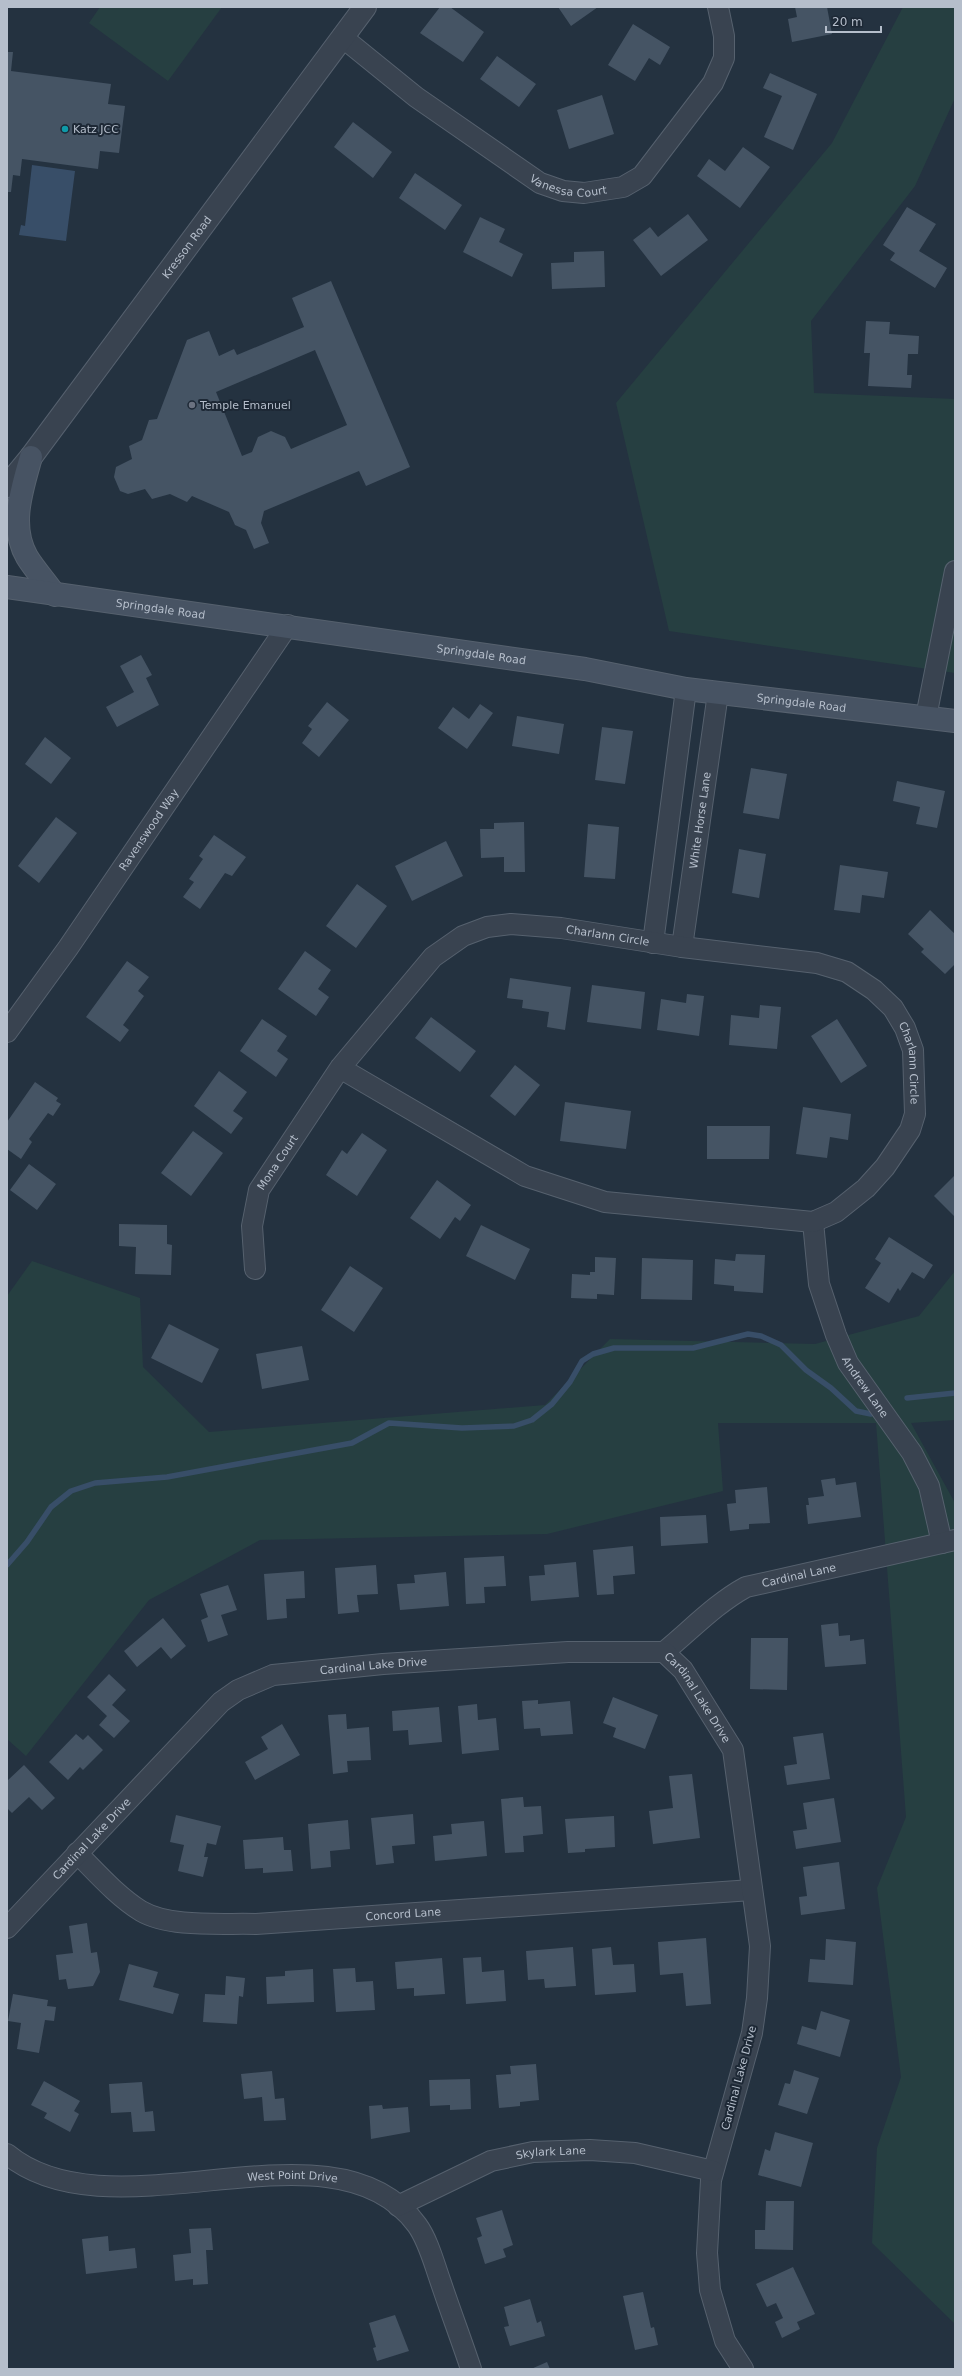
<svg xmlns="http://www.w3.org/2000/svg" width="962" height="2376" viewBox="0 0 962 2376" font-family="'DejaVu Sans',sans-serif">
<rect width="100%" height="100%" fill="#243240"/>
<!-- green -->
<path fill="#263f41" d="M 100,7 L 222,7 L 168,81 L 89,23 Z
M 903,7 L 955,7 L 955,98 L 915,186 L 811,321 L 814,393 L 955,399 L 955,673 L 669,631 L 616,403 L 832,143 Z
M 32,1261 L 140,1298 L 143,1367 L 209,1432 L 545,1405 L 610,1339 L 815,1344 L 919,1316 L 955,1271 L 955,1420 L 911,1423 L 955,1503 L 955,2324 L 872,2243 L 877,2148 L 901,2077 L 877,1888 L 906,1817 L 876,1423 L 718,1423 L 723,1491 L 547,1534 L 260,1540 L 149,1600 L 26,1756 L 7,1739 L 7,1296 Z"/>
<!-- water -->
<path fill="#384e68" d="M 32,165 L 75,171 L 66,241 L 19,235 L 21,225 L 25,226 Z"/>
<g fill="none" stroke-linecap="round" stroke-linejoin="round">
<!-- stream -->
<path stroke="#384e68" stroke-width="5.5" d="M 907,1398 L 955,1393
M 7,1565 L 27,1542 L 51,1507 L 71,1491 L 95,1483 L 167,1477 L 352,1443 L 389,1423 L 462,1428 L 514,1426 L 532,1420 L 552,1404 L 570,1382 L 582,1361 L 593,1354 L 614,1348 L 693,1348 L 748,1334 L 761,1336 L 781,1345 L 806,1370 L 831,1388 L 856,1411 L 871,1414"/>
</g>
<!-- building -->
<path fill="#455464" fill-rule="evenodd" d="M 440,7 L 450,7 L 484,32 L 463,62 L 420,33 Z
M 558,7 L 598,7 L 571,26 Z
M 795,7 L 827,7 L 832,34 L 792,42 L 788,19 L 797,17 Z
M 633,24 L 670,47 L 660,65 L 649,58 L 635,81 L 608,65 Z
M 7,52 L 13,52 L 11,71 L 111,84 L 108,104 L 125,106 L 119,153 L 100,151 L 98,169 L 22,159 L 20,176 L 13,175 L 11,192 L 7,192 Z
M 497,56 L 536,84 L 519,107 L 480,79 Z
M 770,73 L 817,94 L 793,150 L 764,137 L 782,96 L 763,88 Z
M 602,95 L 614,134 L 569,149 L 557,110 Z
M 353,122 L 392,152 L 373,178 L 334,147 Z
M 743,147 L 770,167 L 740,208 L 697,176 L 709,159 L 725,171 Z
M 415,173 L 462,205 L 445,230 L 399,198 Z
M 907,207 L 936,224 L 919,251 L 947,268 L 935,288 L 890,260 L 895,253 L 883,245 Z
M 688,214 L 708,240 L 661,276 L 633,240 L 650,227 L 658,237 Z
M 480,217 L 505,229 L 499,242 L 523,254 L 512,277 L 463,252 Z
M 604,251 L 605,287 L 552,289 L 551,263 L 574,262 L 574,252 Z
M 331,281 L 410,467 L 366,486 L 359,471 L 264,511 L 261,523 L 269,543 L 254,549 L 246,530 L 235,525 L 229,512 L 192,496 L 187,502 L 170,494 L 152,499 L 145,489 L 128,494 L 120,491 L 114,477 L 116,467 L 132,459 L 129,446 L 142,440 L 149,420 L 157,419 L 187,340 L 209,331 L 219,356 L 234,349 L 237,355 L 304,327 L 292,298 ZM 315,350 L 347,425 L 291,449 L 285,437 L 271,431 L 258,437 L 252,452 L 242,456 L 216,392 Z
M 866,321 L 890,322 L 889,334 L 919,336 L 918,354 L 908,354 L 907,375 L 912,375 L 911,388 L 868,386 L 870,353 L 864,353 Z
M 141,655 L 152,675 L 146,678 L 159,705 L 117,727 L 106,707 L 134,692 L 120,666 Z
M 327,702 L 349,720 L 319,757 L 302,743 L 312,729 L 308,726 Z
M 480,704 L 493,713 L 467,749 L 438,728 L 453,707 L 469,719 Z
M 517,716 L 564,724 L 559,754 L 512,746 Z
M 602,727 L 633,731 L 625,784 L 595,780 Z
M 45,737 L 71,758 L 51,784 L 25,764 Z
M 751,768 L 787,774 L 779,819 L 743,813 Z
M 897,781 L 945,791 L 937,828 L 916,824 L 920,807 L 893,801 Z
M 56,817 L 77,833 L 39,883 L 18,866 Z
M 524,822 L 525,872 L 504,872 L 504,857 L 481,858 L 480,829 L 494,829 L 494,823 Z
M 588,824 L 619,827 L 615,879 L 584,877 Z
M 214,835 L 246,857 L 232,876 L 225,873 L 200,909 L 183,897 L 194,882 L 189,879 L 203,859 L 199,856 Z
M 446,841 L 463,876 L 412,901 L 395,866 Z
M 739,849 L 766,854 L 759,898 L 732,893 Z
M 840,865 L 888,872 L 884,898 L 862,895 L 860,913 L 834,910 Z
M 357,884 L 387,906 L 356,948 L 326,926 Z
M 930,910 L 955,934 L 955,964 L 945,974 L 921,952 L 924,949 L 908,934 Z
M 305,951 L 331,970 L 318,989 L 329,997 L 316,1016 L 278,989 Z
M 127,961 L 149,977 L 138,991 L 144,996 L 123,1025 L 129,1030 L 120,1042 L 86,1017 Z
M 510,978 L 571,987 L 565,1030 L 547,1027 L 549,1012 L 522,1008 L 523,1000 L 507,998 Z
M 592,985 L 645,992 L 641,1029 L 587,1022 Z
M 687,994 L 704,996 L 699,1036 L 657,1030 L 661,999 L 686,1003 Z
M 760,1005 L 781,1007 L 777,1049 L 729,1045 L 731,1015 L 759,1018 Z
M 431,1017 L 476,1051 L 460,1072 L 415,1038 Z
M 262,1019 L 287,1036 L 277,1051 L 288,1059 L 276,1077 L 240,1051 Z
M 837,1019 L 867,1066 L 841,1083 L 811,1036 Z
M 515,1065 L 540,1085 L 515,1116 L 490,1096 Z
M 219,1071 L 247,1092 L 233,1111 L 243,1118 L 231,1134 L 194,1106 Z
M 35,1082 L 58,1098 L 56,1101 L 61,1104 L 53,1116 L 48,1113 L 29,1139 L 32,1142 L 21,1159 L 7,1149 L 7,1122 Z
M 565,1102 L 631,1111 L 626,1149 L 560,1141 Z
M 803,1107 L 851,1114 L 848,1140 L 830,1137 L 827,1158 L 796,1154 Z
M 707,1126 L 770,1126 L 769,1159 L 707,1159 Z
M 193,1131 L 223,1153 L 191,1196 L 161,1173 Z
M 362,1133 L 387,1150 L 357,1196 L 326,1175 L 342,1150 L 347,1154 Z
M 29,1164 L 56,1184 L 37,1210 L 10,1190 Z
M 955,1175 L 955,1217 L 934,1196 Z
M 437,1180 L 471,1205 L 460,1221 L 455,1217 L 440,1239 L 410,1218 Z
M 119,1224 L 167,1225 L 167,1244 L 172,1245 L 171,1275 L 135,1274 L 136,1247 L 119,1246 Z
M 481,1225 L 530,1249 L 515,1280 L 466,1256 Z
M 889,1237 L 933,1265 L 924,1279 L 912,1272 L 900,1291 L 898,1288 L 889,1303 L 865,1288 L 881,1263 L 875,1259 Z
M 736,1254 L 765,1255 L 763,1293 L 734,1291 L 734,1286 L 714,1284 L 715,1259 L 735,1261 Z
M 595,1257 L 616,1258 L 614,1295 L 597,1294 L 597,1299 L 571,1298 L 572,1274 L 590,1275 L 590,1272 L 595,1272 Z
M 642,1258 L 693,1260 L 692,1300 L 641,1299 Z
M 350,1266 L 383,1288 L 354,1332 L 321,1310 Z
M 169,1324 L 219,1349 L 202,1383 L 151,1358 Z
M 302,1346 L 309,1380 L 262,1389 L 256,1354 Z
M 835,1478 L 836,1485 L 856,1482 L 861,1517 L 808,1524 L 806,1505 L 809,1505 L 808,1498 L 824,1496 L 821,1480 Z
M 767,1487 L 770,1523 L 749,1524 L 749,1529 L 730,1531 L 727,1504 L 736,1503 L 735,1490 Z
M 706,1515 L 708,1543 L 661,1546 L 660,1517 Z
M 633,1546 L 635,1574 L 613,1576 L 614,1594 L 597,1595 L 593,1550 Z
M 504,1556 L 506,1586 L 484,1587 L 485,1603 L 466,1604 L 464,1558 Z
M 576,1562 L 579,1597 L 531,1601 L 529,1576 L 545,1575 L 544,1565 Z
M 376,1565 L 378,1594 L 357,1595 L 359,1612 L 338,1614 L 335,1568 Z
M 304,1571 L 305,1598 L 286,1599 L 287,1618 L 267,1620 L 264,1574 Z
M 446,1572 L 449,1606 L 400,1610 L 397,1584 L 415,1583 L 414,1575 Z
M 228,1585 L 237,1610 L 221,1615 L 228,1635 L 208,1642 L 201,1620 L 208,1617 L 200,1594 Z
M 163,1618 L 186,1646 L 171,1659 L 161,1647 L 137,1667 L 124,1651 Z
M 838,1623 L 839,1636 L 850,1635 L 850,1641 L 864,1639 L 866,1664 L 825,1667 L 821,1625 Z
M 751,1638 L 788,1638 L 787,1690 L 750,1689 Z
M 109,1674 L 126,1690 L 112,1705 L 130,1721 L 114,1738 L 99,1725 L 107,1716 L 87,1697 Z
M 613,1697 L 658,1715 L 645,1749 L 613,1737 L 616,1728 L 603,1723 Z
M 538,1700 L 538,1704 L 570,1701 L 573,1734 L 541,1736 L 540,1728 L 524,1729 L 522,1701 Z
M 477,1704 L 478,1720 L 496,1718 L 499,1750 L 462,1754 L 458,1706 Z
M 439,1707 L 442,1742 L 409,1745 L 408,1730 L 393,1731 L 392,1711 Z
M 346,1714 L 347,1729 L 369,1727 L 371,1760 L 347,1761 L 348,1772 L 333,1774 L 328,1715 Z
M 282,1724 L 300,1755 L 255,1780 L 245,1762 L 268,1749 L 261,1737 Z
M 823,1733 L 830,1779 L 787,1785 L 784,1766 L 797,1764 L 793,1737 Z
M 76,1734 L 83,1740 L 88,1735 L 103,1750 L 83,1770 L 80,1767 L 68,1780 L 49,1762 Z
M 24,1765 L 55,1798 L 42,1810 L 29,1797 L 12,1813 L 7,1808 L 7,1781 Z
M 692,1774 L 700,1838 L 653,1844 L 649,1811 L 673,1808 L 669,1776 Z
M 523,1797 L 524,1807 L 541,1806 L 543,1834 L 523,1836 L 524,1852 L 505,1853 L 501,1799 Z
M 834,1798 L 841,1842 L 796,1849 L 793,1831 L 807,1829 L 803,1803 Z
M 413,1814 L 415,1844 L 392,1846 L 394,1863 L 376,1865 L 371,1818 Z
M 176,1815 L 221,1826 L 216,1845 L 207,1843 L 204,1857 L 208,1857 L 203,1877 L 178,1871 L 184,1845 L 170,1842 Z
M 614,1816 L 615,1847 L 585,1849 L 585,1852 L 568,1853 L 565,1819 Z
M 348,1820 L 350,1849 L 330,1851 L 331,1867 L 311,1869 L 308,1824 Z
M 484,1821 L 487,1856 L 435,1861 L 433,1836 L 452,1834 L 451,1824 Z
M 283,1837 L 284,1850 L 291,1850 L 293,1871 L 263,1873 L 263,1868 L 245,1869 L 243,1840 Z
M 839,1862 L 845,1909 L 801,1915 L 799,1897 L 807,1896 L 803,1867 Z
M 87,1923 L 91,1953 L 97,1952 L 100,1972 L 93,1986 L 68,1989 L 66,1979 L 59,1980 L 56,1955 L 73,1953 L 69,1926 Z
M 706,1938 L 711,2004 L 686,2006 L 683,1973 L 660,1975 L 658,1942 Z
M 826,1939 L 856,1942 L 853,1985 L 808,1982 L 810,1959 L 825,1960 Z
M 573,1947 L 576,1986 L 545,1988 L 544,1979 L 528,1980 L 526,1951 Z
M 611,1947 L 613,1965 L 634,1964 L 636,1992 L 595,1995 L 592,1949 Z
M 481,1957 L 482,1972 L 504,1970 L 506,2001 L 466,2004 L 463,1958 Z
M 442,1958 L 445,1994 L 414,1996 L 414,1988 L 397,1989 L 395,1962 Z
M 129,1964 L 158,1972 L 153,1987 L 179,1994 L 173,2014 L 119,2000 Z
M 355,1968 L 356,1982 L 373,1981 L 375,2010 L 336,2012 L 333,1969 Z
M 313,1969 L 314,2002 L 267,2004 L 266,1977 L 285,1976 L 285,1971 Z
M 226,1976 L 245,1978 L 243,1997 L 239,1996 L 237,2024 L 203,2022 L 205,1994 L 225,1995 Z
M 13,1994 L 48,2000 L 47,2006 L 56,2007 L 54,2021 L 45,2020 L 39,2053 L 17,2049 L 21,2023 L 8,2021 Z
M 821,2011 L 850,2020 L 840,2057 L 797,2044 L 802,2026 L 816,2030 Z
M 536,2064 L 539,2100 L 520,2102 L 520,2106 L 499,2108 L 496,2075 L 511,2074 L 510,2066 Z
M 794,2070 L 819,2078 L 807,2114 L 778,2105 L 785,2083 L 790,2084 Z
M 272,2071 L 275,2099 L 284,2098 L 286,2120 L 264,2121 L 262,2097 L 244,2099 L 241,2074 Z
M 470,2079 L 471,2109 L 450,2110 L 450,2105 L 430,2106 L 429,2080 Z
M 44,2081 L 80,2101 L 74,2111 L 79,2114 L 70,2132 L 44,2118 L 47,2113 L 31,2105 Z
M 142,2082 L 145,2112 L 153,2111 L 155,2131 L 133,2132 L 131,2112 L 111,2113 L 109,2084 Z
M 382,2105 L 383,2109 L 408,2107 L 410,2132 L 371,2139 L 369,2106 Z
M 775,2132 L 813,2143 L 801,2187 L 758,2175 L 765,2149 L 770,2151 Z
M 766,2201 L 794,2201 L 793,2250 L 755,2249 L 755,2230 L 765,2230 Z
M 502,2210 L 513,2245 L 503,2249 L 506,2257 L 485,2264 L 477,2238 L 482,2236 L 476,2218 Z
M 211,2228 L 213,2250 L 206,2250 L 208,2284 L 193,2285 L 193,2279 L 175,2281 L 173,2255 L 191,2253 L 189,2229 Z
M 108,2236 L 109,2251 L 135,2248 L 137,2268 L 86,2274 L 82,2239 Z
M 793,2267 L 815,2314 L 797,2322 L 800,2329 L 782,2338 L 775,2322 L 783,2318 L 776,2303 L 767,2307 L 756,2284 Z
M 643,2292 L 651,2328 L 654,2327 L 658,2345 L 635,2350 L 623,2296 Z
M 530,2299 L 537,2323 L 541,2321 L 545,2336 L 510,2346 L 504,2327 L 509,2326 L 504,2307 Z
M 395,2315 L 409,2351 L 377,2361 L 373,2348 L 376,2347 L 369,2323 Z
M 547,2362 L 550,2369 L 531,2369 Z"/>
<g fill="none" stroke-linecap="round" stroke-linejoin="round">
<defs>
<g id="minor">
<path id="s1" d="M 342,37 L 416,97 L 540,183 L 563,191 L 584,193 L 623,187 L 642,176 L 713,83 L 724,58 L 724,36 L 718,7"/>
<path d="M 926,717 L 955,571"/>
<path d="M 653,943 L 686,689"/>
<path id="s2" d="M 682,947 L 718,693"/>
<path id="s3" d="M 7,1032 L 68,948 L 288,625"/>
<path id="s4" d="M 813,1222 L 819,1284 L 836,1335 L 848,1363 L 912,1453 L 929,1486 L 942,1543"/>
<path id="s5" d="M 255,1269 L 252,1226 L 259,1190 L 340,1068 L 433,957 L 463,936 L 487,927 L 511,924 L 561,928 L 682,947 L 817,963 L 847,972 L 874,990 L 893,1008 L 905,1028 L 913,1050 L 915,1114 L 910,1130 L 885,1167 L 866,1188 L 836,1212 L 813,1222 L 605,1202 L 525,1176 L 340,1068"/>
<path id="s6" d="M 664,1652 C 691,1630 715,1604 746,1587 L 955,1540"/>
<path id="s7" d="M 77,1853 C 97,1873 117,1896 141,1911 C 170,1928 222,1923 256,1924 L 752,1890"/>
<path id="s8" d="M 7,1928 L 221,1702 L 238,1690 L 273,1675 L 383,1664 L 568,1652 L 664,1652 L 683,1670 L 733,1750 L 760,1946 L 757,1998 L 752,2033 L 711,2180 L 707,2253 L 710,2290 L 725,2341 L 743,2369"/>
<path id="s9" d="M 7,2154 C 113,2242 334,2110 417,2225 C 428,2240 434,2263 440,2280 C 450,2310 461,2339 471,2369"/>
<path id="s10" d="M 398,2206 L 491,2161 L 533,2152 L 590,2150 L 635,2153 L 713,2171"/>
</g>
<g id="tertiary">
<path id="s11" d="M 7,486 L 31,457 L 365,7"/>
</g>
<g id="secondary">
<path d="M 31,457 C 22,489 9,526 27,557 C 35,570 46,582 55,595"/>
<path id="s12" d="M 7,587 L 585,669 L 686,689 L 955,721"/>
</g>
</defs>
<!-- minor casing -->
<use href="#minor" stroke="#56616e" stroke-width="22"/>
<!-- tertiary casing -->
<use href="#tertiary" stroke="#56616e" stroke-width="24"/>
<!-- secondary casing -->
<use href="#secondary" stroke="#56616e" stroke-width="24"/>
<!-- minor -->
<use href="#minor" stroke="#394350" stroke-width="20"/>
<!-- tertiary -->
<use href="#tertiary" stroke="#394350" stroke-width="22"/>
<!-- secondary -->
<use href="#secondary" stroke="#475363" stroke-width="22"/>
</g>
<!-- markers -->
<circle fill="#0f9aa8" stroke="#1d2835" stroke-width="1.5" cx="65" cy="129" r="4"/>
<circle fill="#6b7280" stroke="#1d2835" stroke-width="1.5" cx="192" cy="405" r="4"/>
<g text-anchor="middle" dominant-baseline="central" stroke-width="4" stroke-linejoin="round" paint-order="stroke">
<!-- poi labels -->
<g font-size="11" fill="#b5becb" stroke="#1d2835" text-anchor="start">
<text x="73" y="129">Katz JCC</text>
<text x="200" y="405">Temple Emanuel</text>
</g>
<!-- street labels -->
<g font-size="11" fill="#b5becb" stroke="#1d2835">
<text stroke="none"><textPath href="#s1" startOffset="275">Vanessa Court</textPath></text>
<text stroke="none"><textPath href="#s11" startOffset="299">Kresson Road</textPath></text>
<text stroke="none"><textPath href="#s12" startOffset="155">Springdale Road</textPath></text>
<text stroke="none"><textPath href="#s12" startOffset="479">Springdale Road</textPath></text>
<text stroke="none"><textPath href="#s12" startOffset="803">Springdale Road</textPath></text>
<text stroke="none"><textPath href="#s2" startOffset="128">White Horse Lane</textPath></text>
<text stroke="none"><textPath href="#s3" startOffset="247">Ravenswood Way</textPath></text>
<text stroke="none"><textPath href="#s5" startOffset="555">Charlann Circle</textPath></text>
<text stroke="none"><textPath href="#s5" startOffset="915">Charlann Circle</textPath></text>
<text stroke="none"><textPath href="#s5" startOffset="113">Mona Court</textPath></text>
<text stroke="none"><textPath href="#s4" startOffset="176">Andrew Lane</textPath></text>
<text stroke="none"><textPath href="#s6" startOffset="159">Cardinal Lane</textPath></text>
<text stroke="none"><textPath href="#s8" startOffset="471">Cardinal Lake Drive</textPath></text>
<text stroke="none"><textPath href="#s8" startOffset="819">Cardinal Lake Drive</textPath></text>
<text stroke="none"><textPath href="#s8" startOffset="123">Cardinal Lake Drive</textPath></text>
<text stroke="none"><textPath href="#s7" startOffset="351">Concord Lane</textPath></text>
<text transform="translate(739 2078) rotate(-75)">Cardinal Lake Drive</text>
<text stroke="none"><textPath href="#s10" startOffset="164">Skylark Lane</textPath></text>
<text stroke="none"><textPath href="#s9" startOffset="293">West Point Drive</textPath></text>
</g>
</g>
<!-- border -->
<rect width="962" height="2376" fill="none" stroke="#b5becb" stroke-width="16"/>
<!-- scale -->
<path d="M826 26v6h55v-6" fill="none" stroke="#b5becb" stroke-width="2"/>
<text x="832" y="26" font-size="12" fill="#b5becb" stroke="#1d2835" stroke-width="3" paint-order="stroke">20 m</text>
</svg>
